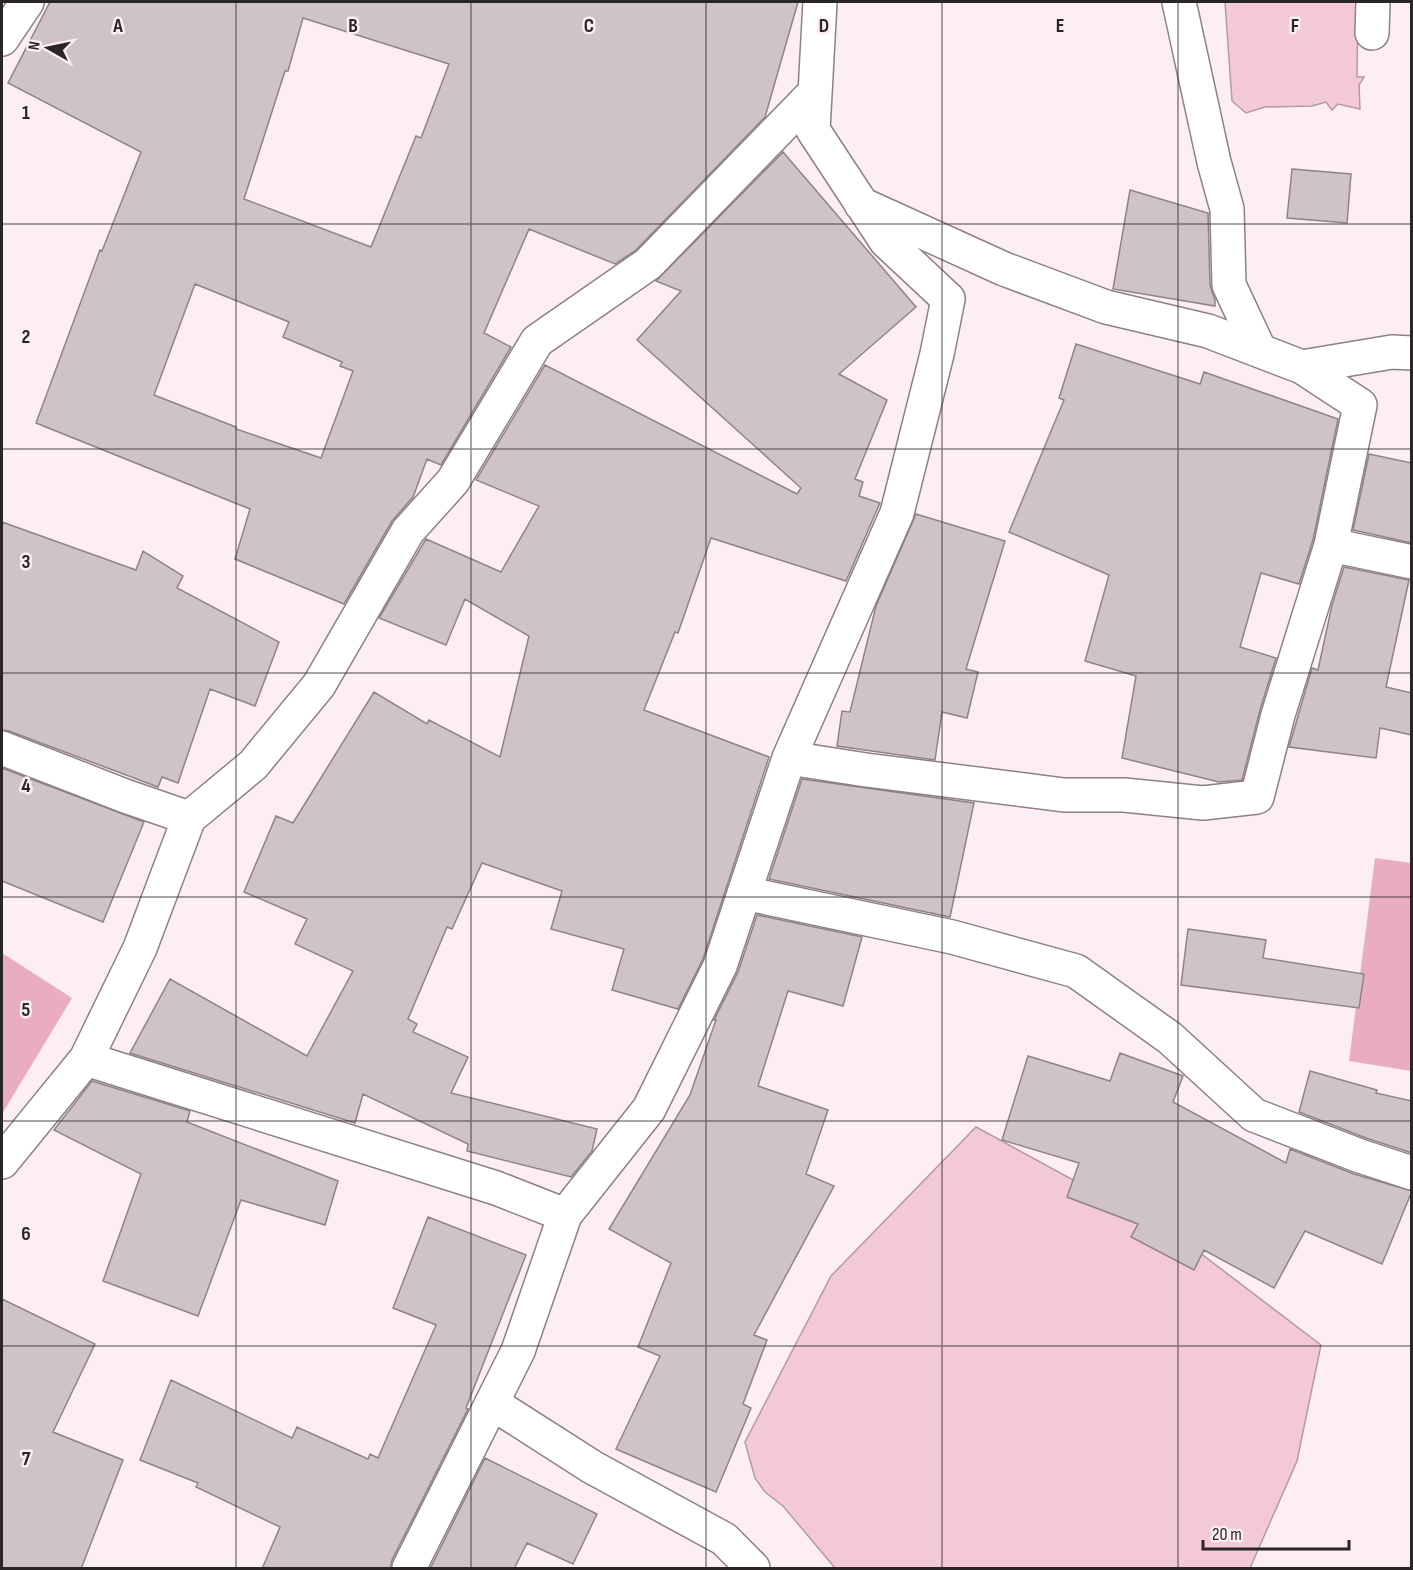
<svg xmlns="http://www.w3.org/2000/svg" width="1413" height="1570" viewBox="0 0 1413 1570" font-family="'Sofia Sans Condensed',sans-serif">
<rect width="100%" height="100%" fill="#fceef3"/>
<!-- green -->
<path fill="#eaacc3" d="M 1375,858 L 1411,863 L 1411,1071 L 1349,1061 Z
M 2,953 L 72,998 L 2,1114 Z"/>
<!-- water -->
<path fill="#f3c9d8" stroke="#b798a3" stroke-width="1.5" d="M 1225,2 L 1358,2 L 1357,77 L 1364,77 L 1359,85 L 1360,109 L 1338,104 L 1332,110 L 1326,102 L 1312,106 L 1265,107 L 1246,113 L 1232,101 Z
M 976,1127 L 1183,1240 L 1321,1345 L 1297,1461 L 1250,1568 L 835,1568 L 783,1506 L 765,1492 L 755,1478 L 745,1442 L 831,1276 Z"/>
<!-- building -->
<path fill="#d0c3c7" stroke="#908388" stroke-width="1.5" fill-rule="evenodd" d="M 50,2 L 798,2 L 765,117 L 636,250 L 615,264 L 529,229 L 484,333 L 511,347 L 441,465 L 427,459 L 413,497 L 392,521 L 344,604 L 235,559 L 250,509 L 36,423 L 100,250 L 102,251 L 141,152 L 8,83 ZM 303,18 L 449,64 L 421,138 L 416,136 L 371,247 L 244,199 L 285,71 L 288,71 ZM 195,284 L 289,322 L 283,337 L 342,362 L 340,366 L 353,371 L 321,458 L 236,429 L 236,427 L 154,395 Z
M 783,152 L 916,307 L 839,374 L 887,400 L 855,479 L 863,482 L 859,496 L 880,503 L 846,581 L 711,538 L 678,633 L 675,632 L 644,710 L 769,757 L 703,959 L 678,1009 L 612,990 L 624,949 L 551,929 L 562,891 L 482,863 L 452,929 L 447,927 L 408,1019 L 417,1024 L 413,1032 L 468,1057 L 451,1093 L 597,1129 L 592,1151 L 571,1177 L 467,1151 L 468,1144 L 363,1094 L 355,1123 L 130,1053 L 170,979 L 307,1056 L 353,971 L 295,944 L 307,919 L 244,892 L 276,816 L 293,823 L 374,692 L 427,724 L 429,720 L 500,757 L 529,636 L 465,599 L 446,645 L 379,618 L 426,539 L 501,572 L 539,506 L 476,480 L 545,365 L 797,494 L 801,488 L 637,340 L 681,291 L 656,281 Z
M 1292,169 L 1351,174 L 1347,223 L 1287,218 Z
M 1130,190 L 1208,213 L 1210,285 L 1215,300 L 1215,306 L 1113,289 Z
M 1076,344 L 1200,384 L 1204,372 L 1338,419 L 1313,540 L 1299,584 L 1261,573 L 1240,647 L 1276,658 L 1260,710 L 1242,780 L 1219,782 L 1122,758 L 1136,676 L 1085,661 L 1109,575 L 1009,532 L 1064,400 L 1059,398 Z
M 1369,454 L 1412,463 L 1412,543 L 1353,530 Z
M 916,514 L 1005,541 L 966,669 L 978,672 L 967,718 L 942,712 L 935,760 L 837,746 L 842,711 L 850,712 L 876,606 Z
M 2,522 L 136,570 L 143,551 L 183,576 L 177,588 L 279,642 L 255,706 L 210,689 L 178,783 L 162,777 L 158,787 L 9,731 L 2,730 Z
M 1344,567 L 1409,580 L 1386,687 L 1412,693 L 1412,735 L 1380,728 L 1376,758 L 1289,747 L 1312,668 L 1318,670 L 1332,605 Z
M 2,768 L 144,822 L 103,922 L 2,881 Z
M 802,779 L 974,803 L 950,917 L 769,879 Z
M 757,915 L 862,937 L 843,1006 L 788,991 L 758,1086 L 828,1110 L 806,1174 L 834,1186 L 754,1335 L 767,1340 L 743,1404 L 751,1408 L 716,1492 L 616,1449 L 660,1356 L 638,1347 L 671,1263 L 609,1229 L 690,1095 L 716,1020 L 714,1020 L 738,972 Z
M 1188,929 L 1266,940 L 1263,958 L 1364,974 L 1359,1008 L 1181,985 Z
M 1120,1053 L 1183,1076 L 1173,1102 L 1286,1163 L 1290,1149 L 1354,1174 L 1412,1191 L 1382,1264 L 1305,1231 L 1274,1288 L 1204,1250 L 1194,1270 L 1131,1237 L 1138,1224 L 1067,1197 L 1079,1163 L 1002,1140 L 1028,1056 L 1110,1081 Z
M 1310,1071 L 1377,1090 L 1376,1093 L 1412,1101 L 1412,1153 L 1366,1138 L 1299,1112 Z
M 92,1081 L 190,1111 L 187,1122 L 338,1181 L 325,1225 L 241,1200 L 198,1316 L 103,1281 L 141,1174 L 54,1130 Z
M 428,1217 L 526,1255 L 466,1408 L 468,1409 L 392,1560 L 390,1569 L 262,1569 L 280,1527 L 196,1487 L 198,1483 L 140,1460 L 171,1380 L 292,1438 L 297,1427 L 368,1459 L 370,1454 L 378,1458 L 436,1325 L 393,1308 Z
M 2,1299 L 95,1344 L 53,1432 L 123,1460 L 81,1569 L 2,1569 Z
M 485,1458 L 597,1514 L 573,1564 L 527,1543 L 514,1569 L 430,1569 Z"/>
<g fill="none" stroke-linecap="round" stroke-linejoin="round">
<defs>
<path id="street" d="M 1179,2 L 1214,162 L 1227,209 L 1229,285 L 1260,351
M 1372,33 L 1373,2
M 2,39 L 27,2
M 1302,367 L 1392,352 L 1412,353
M 1331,545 L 1412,562
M 2,748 L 125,796 L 189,818 L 140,948 L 86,1059 L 496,1188 L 565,1215 L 518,1351 L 409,1568
M 789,758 L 866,770 L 1064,795 L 1124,795 L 1203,803 L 1257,797 L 1278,715 L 1331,545 L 1360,405 L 1302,367 L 1208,331 L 1106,307 L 1004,269 L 861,204
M 189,818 L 253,765 L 319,685 L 408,531 L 453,481 L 537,341 L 648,264 L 815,92
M 744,893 L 952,937 L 1076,971 L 1170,1038 L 1254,1115 L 1360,1156 L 1412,1173
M 2,1162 L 86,1059
M 565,1215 L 649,1109 L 720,966 L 789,758 L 897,513 L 937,354 L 948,299 L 886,241 L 813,130 L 820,2
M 492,1403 L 592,1467 L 724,1539 L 753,1568"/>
</defs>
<!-- street casing -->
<use href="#street" stroke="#8d8185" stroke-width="36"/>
<!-- street -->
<use href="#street" stroke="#fff" stroke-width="33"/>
</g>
<!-- grid -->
<path fill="none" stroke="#2a2526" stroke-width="1.5" stroke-opacity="0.55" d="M 236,2 L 236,1568M 471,2 L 471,1568M 706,2 L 706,1568M 942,2 L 942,1568M 1178,2 L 1178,1568M 2,224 L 1412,224M 2,449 L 1412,449M 2,673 L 1412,673M 2,897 L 1412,897M 2,1121 L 1412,1121M 2,1346 L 1412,1346"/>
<g font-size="20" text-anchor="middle" font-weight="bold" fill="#2a2526" stroke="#fceef3" stroke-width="5" stroke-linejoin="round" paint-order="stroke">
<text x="118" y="32">A</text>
<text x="353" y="32">B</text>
<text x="589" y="32">C</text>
<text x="824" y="32">D</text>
<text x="1060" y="32">E</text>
<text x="1295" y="32">F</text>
<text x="26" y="119">1</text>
<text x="26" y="343">2</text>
<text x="26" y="568">3</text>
<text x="26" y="792">4</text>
<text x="26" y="1016">5</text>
<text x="26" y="1240">6</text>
<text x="26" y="1465">7</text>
</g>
<!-- border -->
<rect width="1413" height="1570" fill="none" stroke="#2a2526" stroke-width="6"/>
<!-- north arrow -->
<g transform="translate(48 48) rotate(279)" stroke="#fceef3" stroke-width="4.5" paint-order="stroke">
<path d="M0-4.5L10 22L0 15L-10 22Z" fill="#2a2526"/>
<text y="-9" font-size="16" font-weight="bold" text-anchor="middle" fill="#2a2526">N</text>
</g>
<!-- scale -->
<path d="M1203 1540v9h146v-9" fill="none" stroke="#2a2526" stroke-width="3"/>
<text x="1212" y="1540" font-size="18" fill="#2a2526" stroke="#fceef3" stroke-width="4.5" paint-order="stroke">20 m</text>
</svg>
